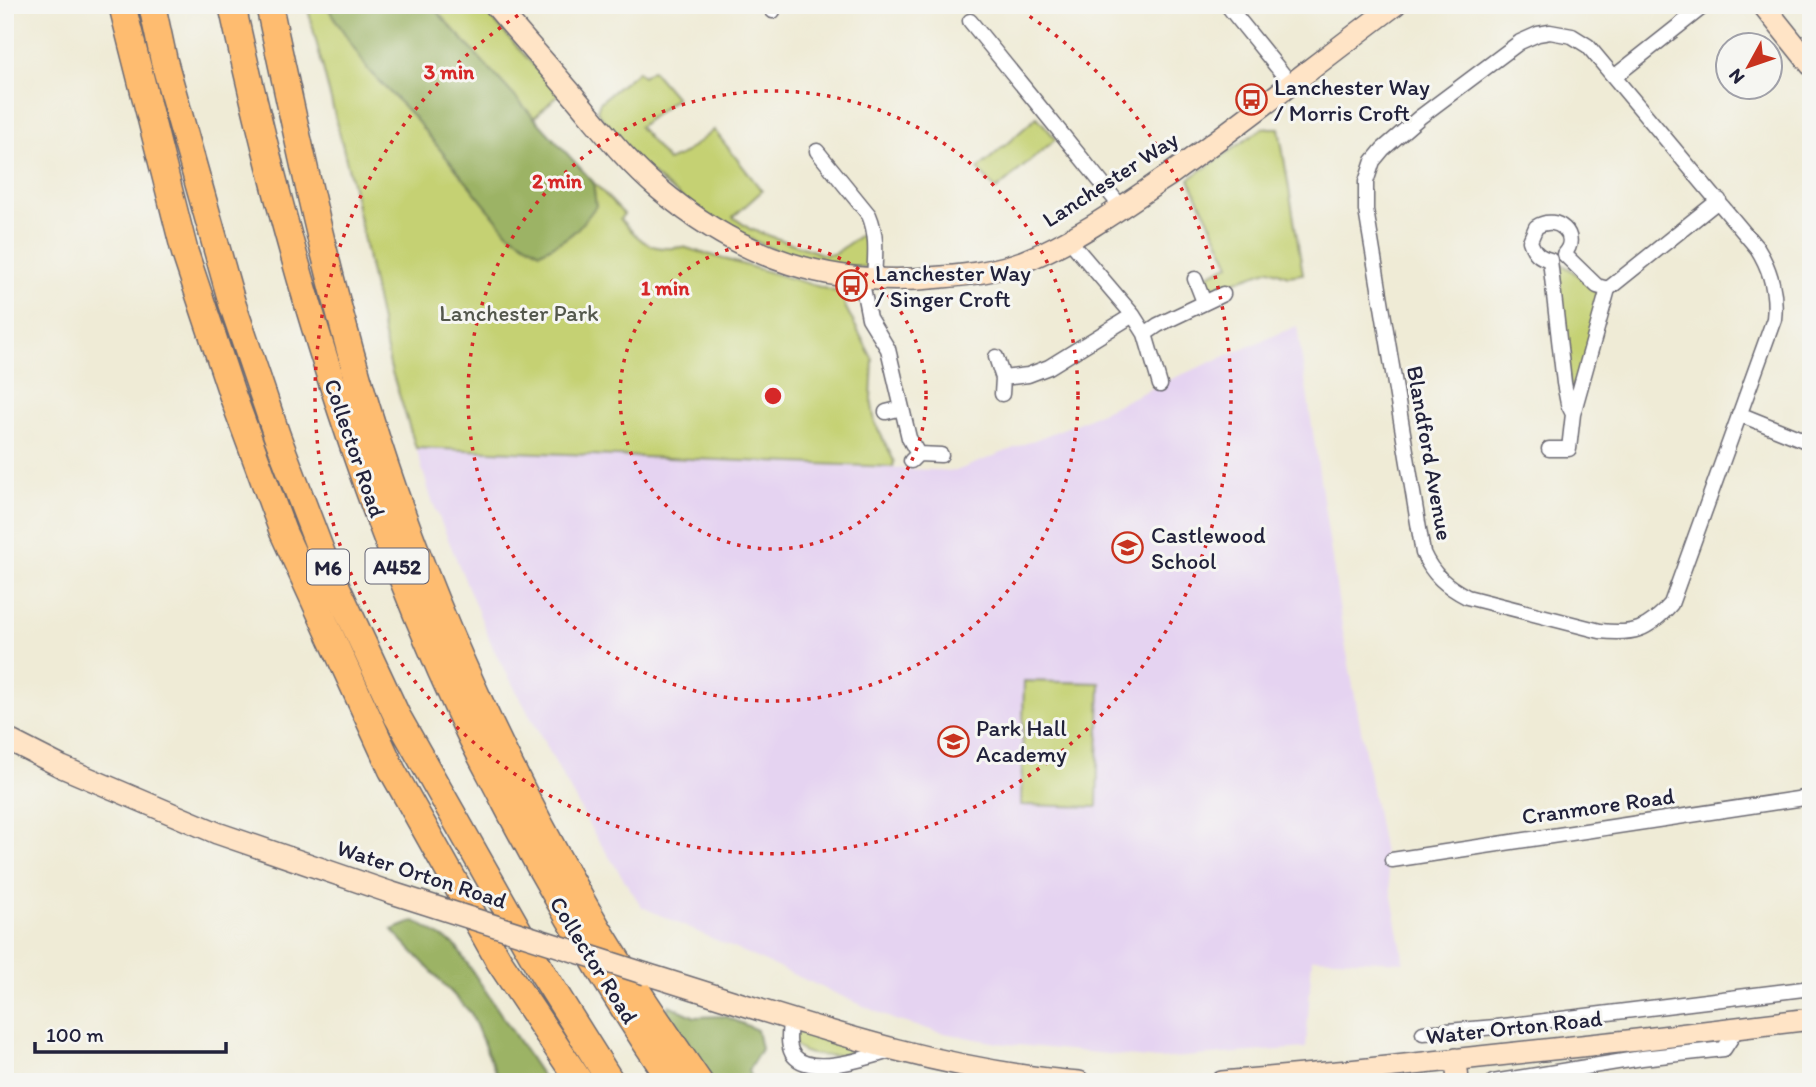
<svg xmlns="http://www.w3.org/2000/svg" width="1816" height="1087" viewBox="0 0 1816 1087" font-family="Itim,sans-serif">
<rect width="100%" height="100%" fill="#f6f6f2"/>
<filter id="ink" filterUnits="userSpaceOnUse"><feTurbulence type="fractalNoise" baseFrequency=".0143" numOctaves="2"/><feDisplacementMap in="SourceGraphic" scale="14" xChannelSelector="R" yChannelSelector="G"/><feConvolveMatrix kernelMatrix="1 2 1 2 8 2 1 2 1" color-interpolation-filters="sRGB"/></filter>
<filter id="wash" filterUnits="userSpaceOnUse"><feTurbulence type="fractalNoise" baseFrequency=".00686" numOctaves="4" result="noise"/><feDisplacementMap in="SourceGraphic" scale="28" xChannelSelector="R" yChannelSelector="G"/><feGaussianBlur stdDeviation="1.57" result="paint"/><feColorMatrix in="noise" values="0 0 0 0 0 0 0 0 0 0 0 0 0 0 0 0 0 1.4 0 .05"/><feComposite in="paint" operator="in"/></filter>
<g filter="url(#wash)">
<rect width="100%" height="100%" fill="#efebd6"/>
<!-- built -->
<path fill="#e5d3f1" d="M 1297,326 L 1343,632 L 1404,962 L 1312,958 L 1306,1048 L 1157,1059 L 998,1043 L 938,1032 L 895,1020 L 642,907 L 593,832 L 494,650 L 431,498 L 416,448 L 956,471 L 1085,420 L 1169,380 Z"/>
<!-- green -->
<path fill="#c5d173" stroke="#747a57" stroke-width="2" d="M 307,5 L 480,5 L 559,94 L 535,117 L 540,127 L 624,214 L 620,219 C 642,242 649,252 683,247 L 841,293 L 846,308 L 873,360 L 871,399 L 875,423 L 894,461 L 893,467 L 416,448 L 390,366 L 353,187 Z
M 652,70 L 676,98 L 639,127 L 668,161 L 682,155 L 714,130 L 762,191 L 733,217 L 750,229 L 822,254 L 834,254 L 869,229 L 869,264 L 866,267 C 781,269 689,212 630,153 C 618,141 608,125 597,111 L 600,102 L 638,71 L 643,76 Z
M 1037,117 L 1056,139 L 996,190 L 978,169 Z
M 1263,128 L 1279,128 L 1303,274 L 1288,276 L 1270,269 L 1214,289 L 1210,287 L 1206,276 L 1230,264 L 1189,179 Z
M 1560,264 C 1575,270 1587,284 1598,295 L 1593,334 L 1571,398 L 1556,269 Z
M 1024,681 L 1100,683 L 1097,807 L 1021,805 Z
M 799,1031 L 859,1049 L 859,1052 C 841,1056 807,1060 795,1045 L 795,1034 Z"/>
<!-- forest -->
<path fill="#9cb365" stroke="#5f6a50" stroke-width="2" d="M 326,5 L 431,5 L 593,182 L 596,206 C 577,232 569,239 540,252 L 507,232 L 412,115 L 369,71 Z
M 415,921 L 455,945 L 546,1082 L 503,1082 L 495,1071 L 471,1013 L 392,930 Z
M 669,1005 L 695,1017 L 725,1016 L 757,1030 L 761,1049 L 748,1071 L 753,1082 L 714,1082 L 666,1011 Z"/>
</g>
<g filter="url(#ink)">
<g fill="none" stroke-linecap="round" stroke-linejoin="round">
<defs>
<path id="street" d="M 768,5 L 773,11
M 1227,5 L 1290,83
M 970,21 L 1122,208
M 1550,32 L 1572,36 L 1588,46 L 1757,248 C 1771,270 1777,292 1774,319 L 1671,604 C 1648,630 1634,635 1600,631 L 1467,597 C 1446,586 1433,575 1423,553 L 1366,210 L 1366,182 L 1373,161 L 1383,149 L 1420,117 L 1520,42 L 1538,34 Z
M 1614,77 L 1705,5
M 817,151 L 869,215 C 878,236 875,257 874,280
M 1070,241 L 1133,315 L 1145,334 L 1160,385
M 861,278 L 869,318 L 888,349 L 909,438 L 918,454
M 1195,279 L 1204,302
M 1608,289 L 1597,286 L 1564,254 C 1581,236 1557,213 1536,227 L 1530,241 C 1534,253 1539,257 1550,260 L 1564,383 L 1568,404 L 1573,414 L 1608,289 L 1719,200
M 1145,334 L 1158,325 L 1223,294
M 996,357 L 1003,378
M 1002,394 L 1003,378 L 1028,375 L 1049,367 L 1133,315
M 886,412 L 902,408
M 1739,414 L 1811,443
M 1549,449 L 1569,449 L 1573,414
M 911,461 L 918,454 L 941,455
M 1392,860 L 1811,797
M 790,1018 C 790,1030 786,1046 794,1056 C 812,1077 870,1057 893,1050
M 1423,1033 L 1496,1027 L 1811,988
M 1493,1082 L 1642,1058 L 1724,1049 L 1737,1029"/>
<path id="secondary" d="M 495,5 C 522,37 550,68 577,100 C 603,131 627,162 659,189 C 742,259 832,289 942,277 C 968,275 997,271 1022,262 C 1077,240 1124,206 1172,173 C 1248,119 1320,61 1395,5
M 1763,5 L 1811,65
M 5,738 L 62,767 L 217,833 L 389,892
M 646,974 C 789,1018 930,1070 1079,1082
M 1456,1059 L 1458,1082
M 1222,1082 L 1349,1071 L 1637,1040 L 1811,1019"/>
<path id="highway" d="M 122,5 L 185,253 L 233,397 L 283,532 L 392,770 L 499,961 L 580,1082
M 152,5 L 164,61 L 232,303 L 277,436 L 325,562 L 397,716 L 542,972 L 611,1082
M 232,5 C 286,253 358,496 466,726 C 478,752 493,778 506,804 C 556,900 611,992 672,1082
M 269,5 C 304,170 339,335 395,494 C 443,630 505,764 575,889 C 612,956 656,1019 699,1082"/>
</defs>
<!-- street casing -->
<use href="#street" stroke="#6a6871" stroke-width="17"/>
<!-- secondary casing -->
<use href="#secondary" stroke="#6a6871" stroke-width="24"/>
<!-- highway casing -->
<use href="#highway" stroke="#6a6871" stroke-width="29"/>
<!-- street -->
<use href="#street" stroke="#fff" stroke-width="14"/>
<!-- secondary -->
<use href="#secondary" stroke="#ffe4c6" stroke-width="21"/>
<!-- highway -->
<use href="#highway" stroke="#febc70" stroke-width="26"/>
<defs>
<path id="secondary-bridge" d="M 389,892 L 646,974"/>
</defs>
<!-- secondary-bridge casing -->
<use href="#secondary-bridge" stroke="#6a6871" stroke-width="24" stroke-linecap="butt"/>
<!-- secondary-bridge -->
<use href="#secondary-bridge" stroke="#ffe4c6" stroke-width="21"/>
</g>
</g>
<!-- distance rings -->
<g fill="none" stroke="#d62828" stroke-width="3.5" stroke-dasharray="3.5 7">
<circle cx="773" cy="396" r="153"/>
<circle cx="773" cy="396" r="305"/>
<path d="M1012 5A458 458 0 1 1 534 5"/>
</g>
<!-- icons -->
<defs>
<symbol id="bus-ring" viewBox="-11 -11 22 22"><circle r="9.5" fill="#f6f6f2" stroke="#c8321e" stroke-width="1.5"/><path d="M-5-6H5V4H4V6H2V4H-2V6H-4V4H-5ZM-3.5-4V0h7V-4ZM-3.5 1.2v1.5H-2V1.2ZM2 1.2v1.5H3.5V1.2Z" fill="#c8321e"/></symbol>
<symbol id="school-ring" viewBox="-11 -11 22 22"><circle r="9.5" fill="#f6f6f2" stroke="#c8321e" stroke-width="1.5"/><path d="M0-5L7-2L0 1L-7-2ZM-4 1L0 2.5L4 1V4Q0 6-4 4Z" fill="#c8321e"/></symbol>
</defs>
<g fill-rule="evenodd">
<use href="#bus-ring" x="1234" y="82" width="35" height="35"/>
<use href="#bus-ring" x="834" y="268" width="35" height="35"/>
<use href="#school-ring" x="1110" y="530" width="35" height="35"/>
<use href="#school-ring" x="936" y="724" width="35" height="35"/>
</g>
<g text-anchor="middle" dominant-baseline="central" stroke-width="6" stroke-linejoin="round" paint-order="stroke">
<!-- shield labels -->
<g fill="#f6f6f2" stroke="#626272" stroke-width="2">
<rect x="365.5" y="548.5" width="63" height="35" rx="5"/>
<rect x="307" y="549.5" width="42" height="35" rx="5"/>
</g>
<g font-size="21" font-weight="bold" fill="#22223b">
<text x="397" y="566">A452</text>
<text x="328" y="567">M6</text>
</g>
<!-- poi labels -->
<g font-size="23" fill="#22223b" stroke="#f6f6f2" text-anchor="start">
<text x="1274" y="87">Lanchester Way<tspan x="1274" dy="26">/ Morris Croft</tspan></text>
<text x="875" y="273">Lanchester Way<tspan x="875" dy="26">/ Singer Croft</tspan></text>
<text x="1151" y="535">Castlewood<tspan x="1151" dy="26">School</tspan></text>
<text x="976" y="728">Park Hall<tspan x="976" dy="26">Academy</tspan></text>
</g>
<!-- street labels -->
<g font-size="23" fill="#22223b" stroke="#f6f6f2">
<text transform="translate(1110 179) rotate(-33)">Lanchester Way</text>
<text transform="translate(355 448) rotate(71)">Collector Road</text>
<text transform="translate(1430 453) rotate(80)">Blandford Avenue</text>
<text transform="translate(1598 806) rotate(-8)">Cranmore Road</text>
<text transform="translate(422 874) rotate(18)">Water Orton Road</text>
<text transform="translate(594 960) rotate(58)">Collector Road</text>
<text transform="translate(1514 1027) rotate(-6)">Water Orton Road</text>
</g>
<!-- park labels -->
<g font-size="23" fill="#53574c" stroke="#f6f6f2">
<text x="519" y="313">Lanchester Park</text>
</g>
</g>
<circle cx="773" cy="396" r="10" fill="#d62828" stroke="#f6f6f2" stroke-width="3.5"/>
<g font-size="21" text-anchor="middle" font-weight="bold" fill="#d62828" stroke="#f6f6f2" stroke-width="6" stroke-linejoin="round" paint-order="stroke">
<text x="449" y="79">3 min</text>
<text x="557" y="188">2 min</text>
<text x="665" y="295">1 min</text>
</g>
<!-- margin -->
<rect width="1816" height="1087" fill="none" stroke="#f6f6f2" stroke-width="28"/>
<!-- north arrow -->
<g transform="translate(1749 66) rotate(230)"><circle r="33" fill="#f6f6f2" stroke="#a1a1a9" stroke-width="2"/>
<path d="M0-5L12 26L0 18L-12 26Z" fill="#c8321e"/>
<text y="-10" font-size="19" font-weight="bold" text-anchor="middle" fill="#22223b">N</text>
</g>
<!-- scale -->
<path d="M35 1042v10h191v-10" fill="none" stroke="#22223b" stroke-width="3.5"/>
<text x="46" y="1042" font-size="21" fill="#22223b" stroke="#f6f6f2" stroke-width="5" paint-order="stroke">100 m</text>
</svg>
